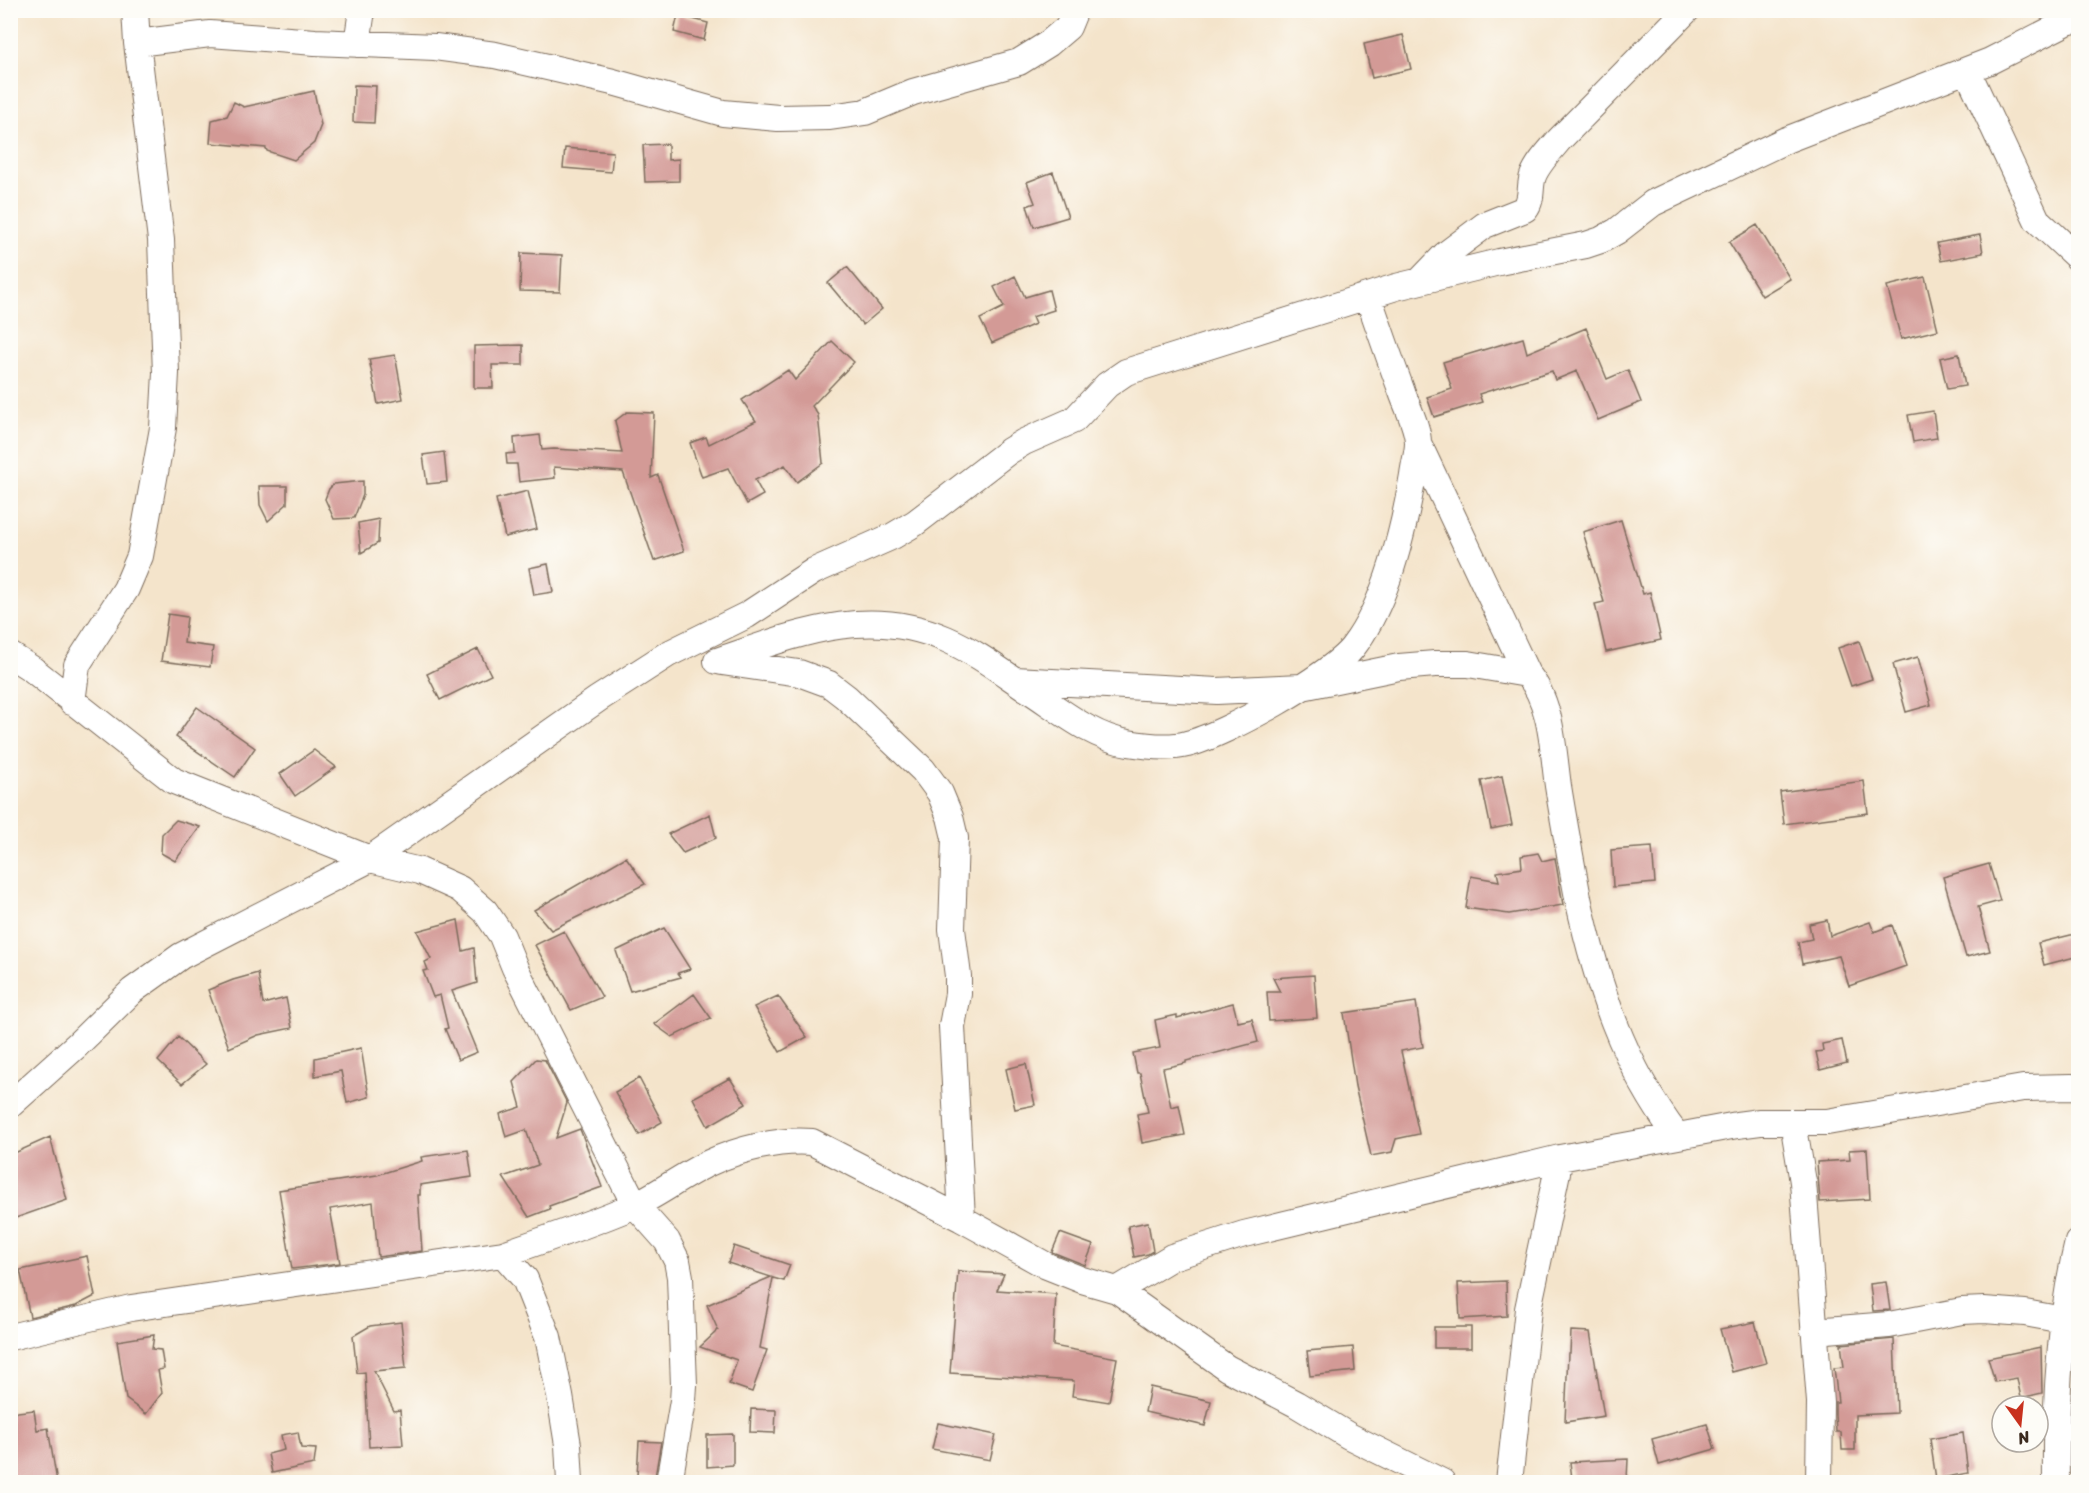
<svg xmlns="http://www.w3.org/2000/svg" width="2089" height="1493" viewBox="0 0 2089 1493" font-family="Sriracha,sans-serif">
<rect width="100%" height="100%" fill="#fdfcf7"/>
<filter id="ink" filterUnits="userSpaceOnUse"><feTurbulence type="fractalNoise" baseFrequency=".0167" numOctaves="2"/><feDisplacementMap in="SourceGraphic" scale="12" xChannelSelector="R" yChannelSelector="G"/><feConvolveMatrix kernelMatrix="1 2 1 2 8 2 1 2 1" color-interpolation-filters="sRGB"/></filter>
<filter id="wash" filterUnits="userSpaceOnUse"><feTurbulence type="fractalNoise" baseFrequency=".008" numOctaves="4" result="noise"/><feDisplacementMap in="SourceGraphic" scale="24" xChannelSelector="R" yChannelSelector="G"/><feGaussianBlur stdDeviation="1.35" result="paint"/><feColorMatrix in="noise" values="0 0 0 0 0 0 0 0 0 0 0 0 0 0 0 0 0 1.4 0 .05"/><feComposite in="paint" operator="in"/></filter>
<g filter="url(#wash)">
<rect width="100%" height="100%" fill="#f4e4cb"/>
<g id="blocks">
<!-- building -->
<path fill="#d39a96" d="M 678,15 L 708,23 L 704,40 L 674,32 Z
M 1403,35 L 1411,69 L 1372,78 L 1364,44 Z
M 354,85 L 376,86 L 374,123 L 353,122 Z
M 314,91 L 321,125 L 314,143 L 294,160 L 267,151 L 266,148 L 210,143 L 212,120 L 227,116 L 234,102 L 244,107 Z
M 668,144 L 668,160 L 679,159 L 679,181 L 645,182 L 643,145 Z
M 565,148 L 613,152 L 611,172 L 563,168 Z
M 1053,172 L 1068,217 L 1034,227 L 1027,206 L 1035,203 L 1027,182 Z
M 1757,225 L 1790,279 L 1762,296 L 1729,242 Z
M 1980,235 L 1983,253 L 1941,261 L 1937,243 Z
M 521,253 L 562,255 L 560,292 L 520,291 Z
M 847,267 L 882,309 L 863,325 L 828,283 Z
M 1015,276 L 1025,297 L 1049,290 L 1054,310 L 1032,317 L 1035,324 L 992,343 L 980,319 L 1004,307 L 994,287 Z
M 1925,277 L 1938,330 L 1901,339 L 1887,286 Z
M 1586,328 L 1607,379 L 1628,370 L 1641,402 L 1598,420 L 1577,371 L 1555,380 L 1552,371 L 1479,394 L 1482,402 L 1434,417 L 1427,397 L 1452,389 L 1443,362 L 1523,338 L 1527,353 Z
M 832,341 L 854,362 L 812,406 L 818,415 L 823,463 L 797,482 L 785,465 L 755,480 L 763,495 L 747,504 L 728,468 L 702,477 L 690,443 L 706,437 L 709,444 L 756,421 L 742,400 L 788,370 L 795,380 Z
M 523,345 L 523,365 L 492,365 L 493,388 L 474,388 L 474,346 Z
M 1959,354 L 1965,386 L 1947,389 L 1940,358 Z
M 395,355 L 403,399 L 378,404 L 369,359 Z
M 1933,411 L 1937,438 L 1913,442 L 1908,415 Z
M 627,412 L 654,413 L 651,478 L 658,475 L 684,551 L 654,561 L 623,472 L 554,467 L 555,478 L 519,482 L 517,464 L 507,464 L 506,454 L 515,453 L 514,438 L 540,435 L 542,450 L 554,449 L 622,453 L 615,421 Z
M 444,452 L 447,482 L 427,484 L 423,455 Z
M 363,481 L 363,495 L 354,518 L 334,519 L 325,499 L 329,489 L 334,484 Z
M 259,486 L 287,486 L 287,504 L 268,521 L 260,505 Z
M 528,491 L 537,529 L 505,537 L 496,499 Z
M 379,519 L 378,543 L 361,553 L 358,523 Z
M 1621,520 L 1643,594 L 1650,592 L 1661,640 L 1606,652 L 1595,604 L 1604,602 L 1583,532 Z
M 548,564 L 553,592 L 534,595 L 529,568 Z
M 168,614 L 187,617 L 184,643 L 213,647 L 210,667 L 161,661 Z
M 1859,641 L 1872,679 L 1851,686 L 1838,648 Z
M 478,649 L 491,675 L 440,700 L 427,674 Z
M 1918,657 L 1931,705 L 1906,712 L 1893,664 Z
M 197,707 L 255,748 L 235,777 L 176,737 Z
M 314,750 L 336,767 L 295,796 L 280,774 Z
M 1502,776 L 1512,825 L 1491,829 L 1481,781 Z
M 1864,781 L 1868,813 L 1784,824 L 1780,792 Z
M 710,814 L 716,838 L 683,853 L 668,834 Z
M 176,820 L 200,827 L 175,861 L 161,853 L 162,834 Z
M 1652,847 L 1655,883 L 1613,887 L 1611,850 Z
M 1538,853 L 1542,861 L 1555,858 L 1563,905 L 1509,914 L 1466,908 L 1471,876 L 1499,881 L 1497,872 L 1522,868 L 1521,856 Z
M 626,857 L 645,884 L 551,930 L 534,910 Z
M 1989,864 L 2000,901 L 1978,907 L 1990,951 L 1966,957 L 1943,877 Z
M 458,920 L 463,951 L 474,948 L 477,983 L 452,991 L 477,1052 L 458,1060 L 445,1029 L 448,1028 L 440,995 L 433,997 L 423,971 L 428,970 L 425,962 L 431,959 L 417,931 Z
M 1827,920 L 1830,936 L 1870,922 L 1874,932 L 1892,925 L 1906,966 L 1849,986 L 1839,956 L 1802,964 L 1798,942 L 1812,939 L 1809,924 Z
M 664,928 L 690,969 L 678,973 L 681,977 L 630,991 L 616,951 Z
M 564,931 L 602,997 L 571,1010 L 535,945 Z
M 2079,933 L 2079,956 L 2044,965 L 2038,943 Z
M 258,973 L 263,1004 L 286,998 L 292,1028 L 258,1035 L 229,1048 L 208,990 L 233,980 Z
M 1314,975 L 1317,1018 L 1269,1021 L 1267,992 L 1280,992 L 1273,978 Z
M 694,994 L 711,1018 L 672,1037 L 654,1024 Z
M 778,996 L 807,1037 L 780,1052 L 754,1007 Z
M 1416,1002 L 1423,1047 L 1401,1051 L 1419,1134 L 1396,1139 L 1392,1152 L 1371,1156 L 1355,1086 L 1344,1013 Z
M 1233,1003 L 1238,1022 L 1252,1019 L 1258,1042 L 1186,1061 L 1186,1063 L 1163,1068 L 1171,1107 L 1179,1105 L 1185,1135 L 1142,1143 L 1137,1114 L 1148,1112 L 1140,1073 L 1137,1073 L 1133,1053 L 1160,1048 L 1155,1020 L 1177,1015 L 1177,1018 Z
M 178,1037 L 206,1064 L 182,1084 L 158,1061 Z
M 1842,1040 L 1847,1063 L 1820,1070 L 1816,1052 L 1823,1051 L 1822,1044 Z
M 361,1048 L 369,1097 L 347,1103 L 341,1071 L 315,1076 L 315,1058 Z
M 536,1059 L 545,1060 L 567,1103 L 556,1138 L 580,1129 L 602,1187 L 549,1206 L 550,1209 L 529,1217 L 503,1177 L 538,1165 L 526,1130 L 506,1137 L 500,1114 L 521,1107 L 514,1082 Z
M 1026,1064 L 1035,1105 L 1015,1109 L 1006,1069 Z
M 639,1078 L 662,1122 L 639,1135 L 615,1092 Z
M 730,1078 L 746,1104 L 708,1126 L 693,1098 Z
M 50,1137 L 67,1200 L 10,1220 L 10,1155 Z
M 1867,1149 L 1870,1199 L 1820,1202 L 1817,1162 L 1850,1160 L 1849,1150 Z
M 468,1150 L 472,1177 L 420,1185 L 420,1195 L 418,1195 L 422,1251 L 378,1257 L 373,1202 L 330,1209 L 340,1263 L 292,1269 L 279,1190 L 377,1175 L 422,1161 L 421,1157 Z
M 1148,1222 L 1153,1251 L 1148,1254 L 1134,1257 L 1128,1226 Z
M 1060,1233 L 1093,1245 L 1085,1265 L 1052,1252 Z
M 734,1246 L 790,1265 L 784,1281 L 773,1278 L 760,1348 L 767,1350 L 752,1392 L 729,1384 L 737,1360 L 700,1347 L 718,1330 L 707,1305 L 771,1277 L 728,1263 Z
M 87,1256 L 95,1296 L 76,1306 L 30,1317 L 20,1270 Z
M 958,1271 L 1004,1274 L 997,1290 L 1056,1294 L 1053,1346 L 1117,1358 L 1109,1402 L 1072,1396 L 1074,1381 L 950,1373 Z
M 1506,1281 L 1507,1316 L 1460,1319 L 1458,1283 Z
M 1886,1282 L 1890,1310 L 1873,1311 L 1870,1284 Z
M 401,1322 L 406,1368 L 374,1371 L 394,1411 L 400,1410 L 403,1445 L 369,1447 L 365,1372 L 357,1373 L 353,1336 L 370,1326 Z
M 1755,1322 L 1766,1363 L 1732,1372 L 1720,1329 Z
M 1434,1327 L 1471,1327 L 1471,1348 L 1434,1348 Z
M 1571,1331 L 1590,1332 L 1604,1416 L 1565,1422 L 1568,1353 L 1570,1353 Z
M 154,1335 L 152,1349 L 161,1350 L 164,1369 L 158,1370 L 162,1393 L 146,1414 L 126,1399 L 117,1341 Z
M 1894,1339 L 1897,1413 L 1855,1415 L 1855,1450 L 1842,1450 L 1841,1432 L 1836,1432 L 1835,1414 L 1835,1402 L 1838,1402 L 1834,1368 L 1844,1367 L 1841,1344 Z
M 1353,1347 L 1355,1371 L 1310,1376 L 1307,1351 Z
M 2041,1347 L 2042,1393 L 2021,1398 L 2017,1378 L 1995,1382 L 1988,1358 Z
M 1150,1387 L 1211,1401 L 1205,1426 L 1145,1412 Z
M 751,1409 L 776,1410 L 775,1433 L 750,1432 Z
M 34,1410 L 37,1430 L 48,1428 L 57,1482 L 10,1482 L 10,1413 Z
M 938,1423 L 996,1435 L 990,1460 L 932,1449 Z
M 1707,1424 L 1715,1449 L 1659,1465 L 1652,1439 Z
M 298,1432 L 301,1448 L 316,1449 L 314,1464 L 272,1473 L 268,1454 L 284,1450 L 281,1435 Z
M 1963,1433 L 1968,1473 L 1936,1479 L 1930,1439 Z
M 733,1434 L 733,1465 L 707,1467 L 707,1435 Z
M 639,1441 L 661,1442 L 655,1477 L 637,1476 Z
M 1628,1459 L 1627,1479 L 1572,1479 L 1570,1462 Z"/>
</g>
</g>
<g filter="url(#ink)">
<use href="#blocks" fill-opacity="0" stroke="#7c6b5b" stroke-width="1.5"/>
<g fill="none" stroke-linecap="round" stroke-linejoin="round">
<defs>
<path id="minor" d="M 137,43 L 210,34 L 315,42 L 435,47 L 495,55 L 613,82 L 723,113 L 778,118 L 830,117 L 865,112 L 913,92 L 1019,62 L 1048,44 L 1068,27 L 1075,10
M 357,44 L 362,10
M 1967,70 L 2037,220 L 2078,258
M 1421,280 L 1445,255 L 1485,225 L 1525,209 C 1533,199 1529,187 1533,176 C 1538,163 1550,151 1559,140 L 1687,10
M 1418,443 L 1527,674
M 10,655 L 32,669 L 174,781 L 370,859 L 420,871 L 460,889 L 485,911 L 502,936 L 515,968 L 635,1205 L 667,1241 L 677,1261 L 680,1277 L 684,1385 L 683,1401 L 669,1482
M 717,661 C 794,635 866,604 946,639 C 976,652 1002,672 1029,690 C 1060,710 1091,737 1128,743 C 1146,746 1169,749 1187,744 C 1223,736 1331,676 1353,647 C 1386,604 1404,529 1413,475 C 1414,465 1418,453 1418,443 C 1418,427 1407,407 1402,392 C 1390,360 1379,328 1368,296
M 722,662 L 799,673 L 829,684 L 846,697 L 923,770 L 940,793 L 950,817 L 955,838 L 952,929 L 958,976 L 958,994 L 952,1026 L 962,1219
M 1015,680 L 1217,691 L 1302,687 L 1399,667 L 1435,664 L 1468,664 L 1527,674 C 1552,701 1553,751 1558,786 C 1564,824 1571,861 1578,898 C 1597,985 1623,1065 1677,1136
M 72,702 L 77,665 L 126,589 L 140,556 L 163,428 L 166,373 L 161,240 L 137,43 L 135,10
M 10,1105 L 77,1045 L 132,991 L 181,956 L 370,859 L 598,699 L 668,654 L 747,615 L 814,571 L 893,536 L 915,523 L 1009,451 L 1024,442 L 1074,420 L 1107,385 L 1126,372 L 1396,287 L 1499,262 L 1586,245 L 1601,240 L 1617,231 L 1653,203 L 1786,140 L 1990,61 L 2067,22 L 2078,19
M 1793,1122 L 1803,1182 L 1820,1402 L 1819,1482
M 503,1254 L 525,1279 L 548,1337 L 560,1396 L 568,1445 L 570,1482
M 1117,1290 L 1172,1257 L 1244,1234 L 1560,1158 L 1737,1125 L 1760,1122 L 1827,1122 L 2023,1088 L 2072,1087 L 2078,1088
M 1814,1331 L 1889,1325 L 1962,1311 L 1984,1310 L 2025,1313 L 2063,1320
M 10,1337 L 131,1308 L 503,1254 C 547,1239 591,1224 633,1206 C 659,1194 683,1175 709,1163 C 739,1149 779,1139 812,1142 L 962,1219 L 1047,1266 L 1082,1280 L 1117,1290 L 1227,1368 L 1296,1404 L 1349,1436 L 1442,1482
M 1509,1482 L 1528,1309 L 1560,1158
M 2056,1482 C 2055,1402 2059,1320 2078,1242"/>
</defs>
<!-- minor casing -->
<use href="#minor" stroke="#7c6b5b" stroke-width="28"/>
<!-- minor -->
<use href="#minor" stroke="#fff" stroke-width="26"/>
</g>
</g>
<!-- margin -->
<rect width="2089" height="1493" fill="none" stroke="#fdfcf7" stroke-width="36"/>
<!-- north arrow -->
<g transform="translate(2020 1424) rotate(165)"><circle r="28" fill="#fdfcf7" stroke="#afa8a0" stroke-width="1.5"/>
<path d="M0-4.5L10 22L0 15L-10 22Z" fill="#c8321e"/>
<text y="-9" font-size="16" font-weight="bold" text-anchor="middle" fill="#3b2a1e">N</text>
</g>
</svg>
